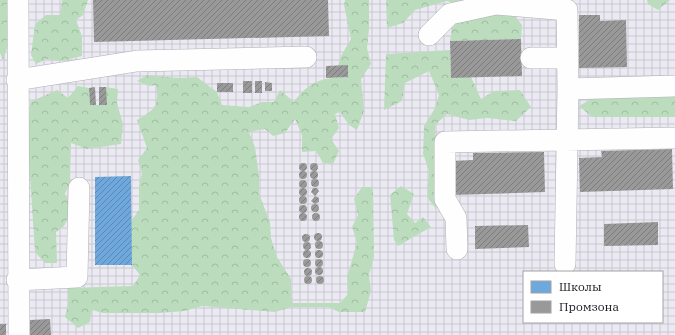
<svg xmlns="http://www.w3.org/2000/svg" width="675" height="335" viewBox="0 0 675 335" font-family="'IBM Plex Serif',serif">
<defs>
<pattern id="industrial-grid" width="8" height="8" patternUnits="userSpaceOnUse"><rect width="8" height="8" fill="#ebeaf3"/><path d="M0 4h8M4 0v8" fill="none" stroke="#c9c8d0"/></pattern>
<pattern id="forest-crowns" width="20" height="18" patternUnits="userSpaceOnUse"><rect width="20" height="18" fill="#bbddbd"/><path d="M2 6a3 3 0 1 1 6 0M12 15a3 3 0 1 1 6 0" fill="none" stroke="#a0bda2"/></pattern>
<pattern id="schools-hatch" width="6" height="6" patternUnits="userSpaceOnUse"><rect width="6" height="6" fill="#6fa8dc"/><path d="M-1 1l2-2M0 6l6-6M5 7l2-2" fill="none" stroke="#5a88b2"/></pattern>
<pattern id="industry-hatch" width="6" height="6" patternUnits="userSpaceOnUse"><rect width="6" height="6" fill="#999"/><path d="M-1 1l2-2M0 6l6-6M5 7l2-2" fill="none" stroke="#7c7c7c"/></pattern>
</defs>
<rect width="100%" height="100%" fill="#fbfafd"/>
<!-- industrial -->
<path fill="url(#industrial-grid)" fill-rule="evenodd" d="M 0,0 L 675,0 L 675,335 L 0,335 ZM 524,272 L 662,272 L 662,322 L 524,322 Z"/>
<!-- forest -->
<path fill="url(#forest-crowns)" d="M 0,0 L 9,0 L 8,45 L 3,60 L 0,53 Z
M 62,0 L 88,0 L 83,15 L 76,20 L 82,36 L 82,56 L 62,61 L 47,59 L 36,64 L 31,55 L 35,24 L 46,15 L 60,15 Z
M 345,0 L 369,0 L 369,29 L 367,48 L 371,64 L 361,79 L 364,111 L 357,130 L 349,125 L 340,112 L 335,114 L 339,128 L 331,139 L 339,151 L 333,164 L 323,163 L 316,151 L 302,152 L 302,135 L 295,119 L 285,133 L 273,136 L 265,129 L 249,132 L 255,147 L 259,176 L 259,194 L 270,222 L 271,238 L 277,257 L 291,279 L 292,303 L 340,303 L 348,294 L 347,278 L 357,242 L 352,227 L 358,215 L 354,199 L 362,187 L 373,187 L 374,257 L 369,275 L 371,291 L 365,312 L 339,312 L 328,307 L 292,307 L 275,312 L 202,306 L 185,311 L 160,313 L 103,313 L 92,310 L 90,322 L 78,328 L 65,317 L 68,304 L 68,288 L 133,286 L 140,275 L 132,265 L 131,221 L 139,210 L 139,186 L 142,173 L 138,160 L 147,148 L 137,120 C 154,110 160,106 156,85 L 149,86 L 137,81 L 147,75 L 179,78 L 197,77 L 217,92 L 222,105 L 249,107 L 262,102 L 274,102 L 280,90 L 294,102 C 310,80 322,78 348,77 L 348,66 L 338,66 L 341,56 L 351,39 L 344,5 Z
M 386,0 L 502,0 L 461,6 L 447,1 L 415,10 L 403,23 L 387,28 Z
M 647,0 L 670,0 L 658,10 L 648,4 Z
M 488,14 L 514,15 L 522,25 L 521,39 L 450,41 L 452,29 L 459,18 Z
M 450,50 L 451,78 L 471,77 L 481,99 L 494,91 L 520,90 L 531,107 L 516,121 L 487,118 L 469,120 L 447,114 L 435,125 L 436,209 L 427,197 L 429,170 L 423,154 L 424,126 L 435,108 L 439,95 L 429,71 L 405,83 L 402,101 L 384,110 L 386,54 Z
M 78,86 L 89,88 L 90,105 L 106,105 L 106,87 L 118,89 L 117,103 L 123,124 L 121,144 L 87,149 L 71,143 L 70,182 L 65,194 L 73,209 L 64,226 L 56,232 L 57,263 L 45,263 L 35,252 L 28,146 L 30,102 L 57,90 L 68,98 Z
M 675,97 L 675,117 L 592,117 L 579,106 L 593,98 Z
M 401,186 L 414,194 L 407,214 L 415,223 L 423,217 L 431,227 L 398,246 L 394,240 L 390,195 Z"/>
<!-- schools -->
<path fill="url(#schools-hatch)" d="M 131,176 L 132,265 L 95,265 L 95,177 Z"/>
<!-- industry -->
<path fill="url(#industry-hatch)" d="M 93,0 L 328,0 L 329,36 L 94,42 Z
M 579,15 L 600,15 L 600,21 L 626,20 L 627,67 L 579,68 Z
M 521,39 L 522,76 L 451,78 L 450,41 Z
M 348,65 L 348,77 L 326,78 L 326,66 Z
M 243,81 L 252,81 L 252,93 L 243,93 Z
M 255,81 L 262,81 L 262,93 L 255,93 Z
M 265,82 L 272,83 L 272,91 L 265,91 Z
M 217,83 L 233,83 L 233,92 L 217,92 Z
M 95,87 L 96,105 L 90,105 L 89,88 Z
M 99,87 L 106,87 L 107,105 L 99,105 Z
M 672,149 L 673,189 L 580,192 L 579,158 L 602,157 L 601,151 Z
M 544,152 L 545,192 L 452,195 L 451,161 L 473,160 L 473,153 Z
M310 167a4 4 0 1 1 8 0a4 4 0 1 1-8 0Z
M299 167a4 4 0 1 1 8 0a4 4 0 1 1-8 0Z
M299 175a4 4 0 1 1 8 0a4 4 0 1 1-8 0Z
M310 175a4 4 0 1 1 8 0a4 4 0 1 1-8 0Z
M311 183a4 4 0 1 1 8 0a4 4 0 1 1-8 0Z
M299 184a4 4 0 1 1 8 0a4 4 0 1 1-8 0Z
M 313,188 L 317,188 L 319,191 L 315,196 L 319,198 L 319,202 L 315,204 L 311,201 L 315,196 L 311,192 Z
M299 192a4 4 0 1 1 8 0a4 4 0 1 1-8 0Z
M299 200a4 4 0 1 1 8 0a4 4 0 1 1-8 0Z
M311 208a4 4 0 1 1 8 0a4 4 0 1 1-8 0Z
M299 209a4 4 0 1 1 8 0a4 4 0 1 1-8 0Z
M299 217a4 4 0 1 1 8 0a4 4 0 1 1-8 0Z
M312 217a4 4 0 1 1 8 0a4 4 0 1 1-8 0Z
M 658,222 L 658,245 L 604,246 L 604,224 Z
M 528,225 L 529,247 L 475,249 L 475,226 Z
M314 237a4 4 0 1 1 8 0a4 4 0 1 1-8 0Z
M302 238a4 4 0 1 1 8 0a4 4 0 1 1-8 0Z
M315 245a4 4 0 1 1 8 0a4 4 0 1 1-8 0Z
M303 246a4 4 0 1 1 8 0a4 4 0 1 1-8 0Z
M303 254a4 4 0 1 1 8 0a4 4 0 1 1-8 0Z
M315 254a4 4 0 1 1 8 0a4 4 0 1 1-8 0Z
M315 263a4 4 0 1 1 8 0a4 4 0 1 1-8 0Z
M303 263a4 4 0 1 1 8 0a4 4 0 1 1-8 0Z
M315 271a4 4 0 1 1 8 0a4 4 0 1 1-8 0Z
M304 272a4 4 0 1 1 8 0a4 4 0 1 1-8 0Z
M304 280a4 4 0 1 1 8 0a4 4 0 1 1-8 0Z
M316 280a4 4 0 1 1 8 0a4 4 0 1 1-8 0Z
M 50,319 L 51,335 L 30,335 L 30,320 Z
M 0,324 L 6,324 L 6,335 L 0,335 Z"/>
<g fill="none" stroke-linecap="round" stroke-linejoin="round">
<defs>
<path id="minor" d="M 18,0 L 19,335
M 429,35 L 450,14 L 496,4 L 567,10 L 568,89 L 565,264
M 531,58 L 568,58
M 17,80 L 137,61 L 306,57
M 568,89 L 675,86
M 457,249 L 456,218 L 445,199 L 445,142 L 675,138
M 17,280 L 77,277 L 79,188"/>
</defs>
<!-- minor casing -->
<use href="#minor" stroke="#b1afb4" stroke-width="22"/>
<!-- minor -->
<use href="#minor" stroke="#fefeff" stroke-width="21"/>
</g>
<!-- legend -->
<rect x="523" y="271" width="140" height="52" fill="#ffffff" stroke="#a3a1a4"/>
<rect x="531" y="281" width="20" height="12" fill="#6fa8dc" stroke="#a3a1a4"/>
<text x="559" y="291" font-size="12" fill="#18141c">Школы</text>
<rect x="531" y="301" width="20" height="12" fill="#999999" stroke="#a3a1a4"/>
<text x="559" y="311" font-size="12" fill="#18141c">Промзона</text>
</svg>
